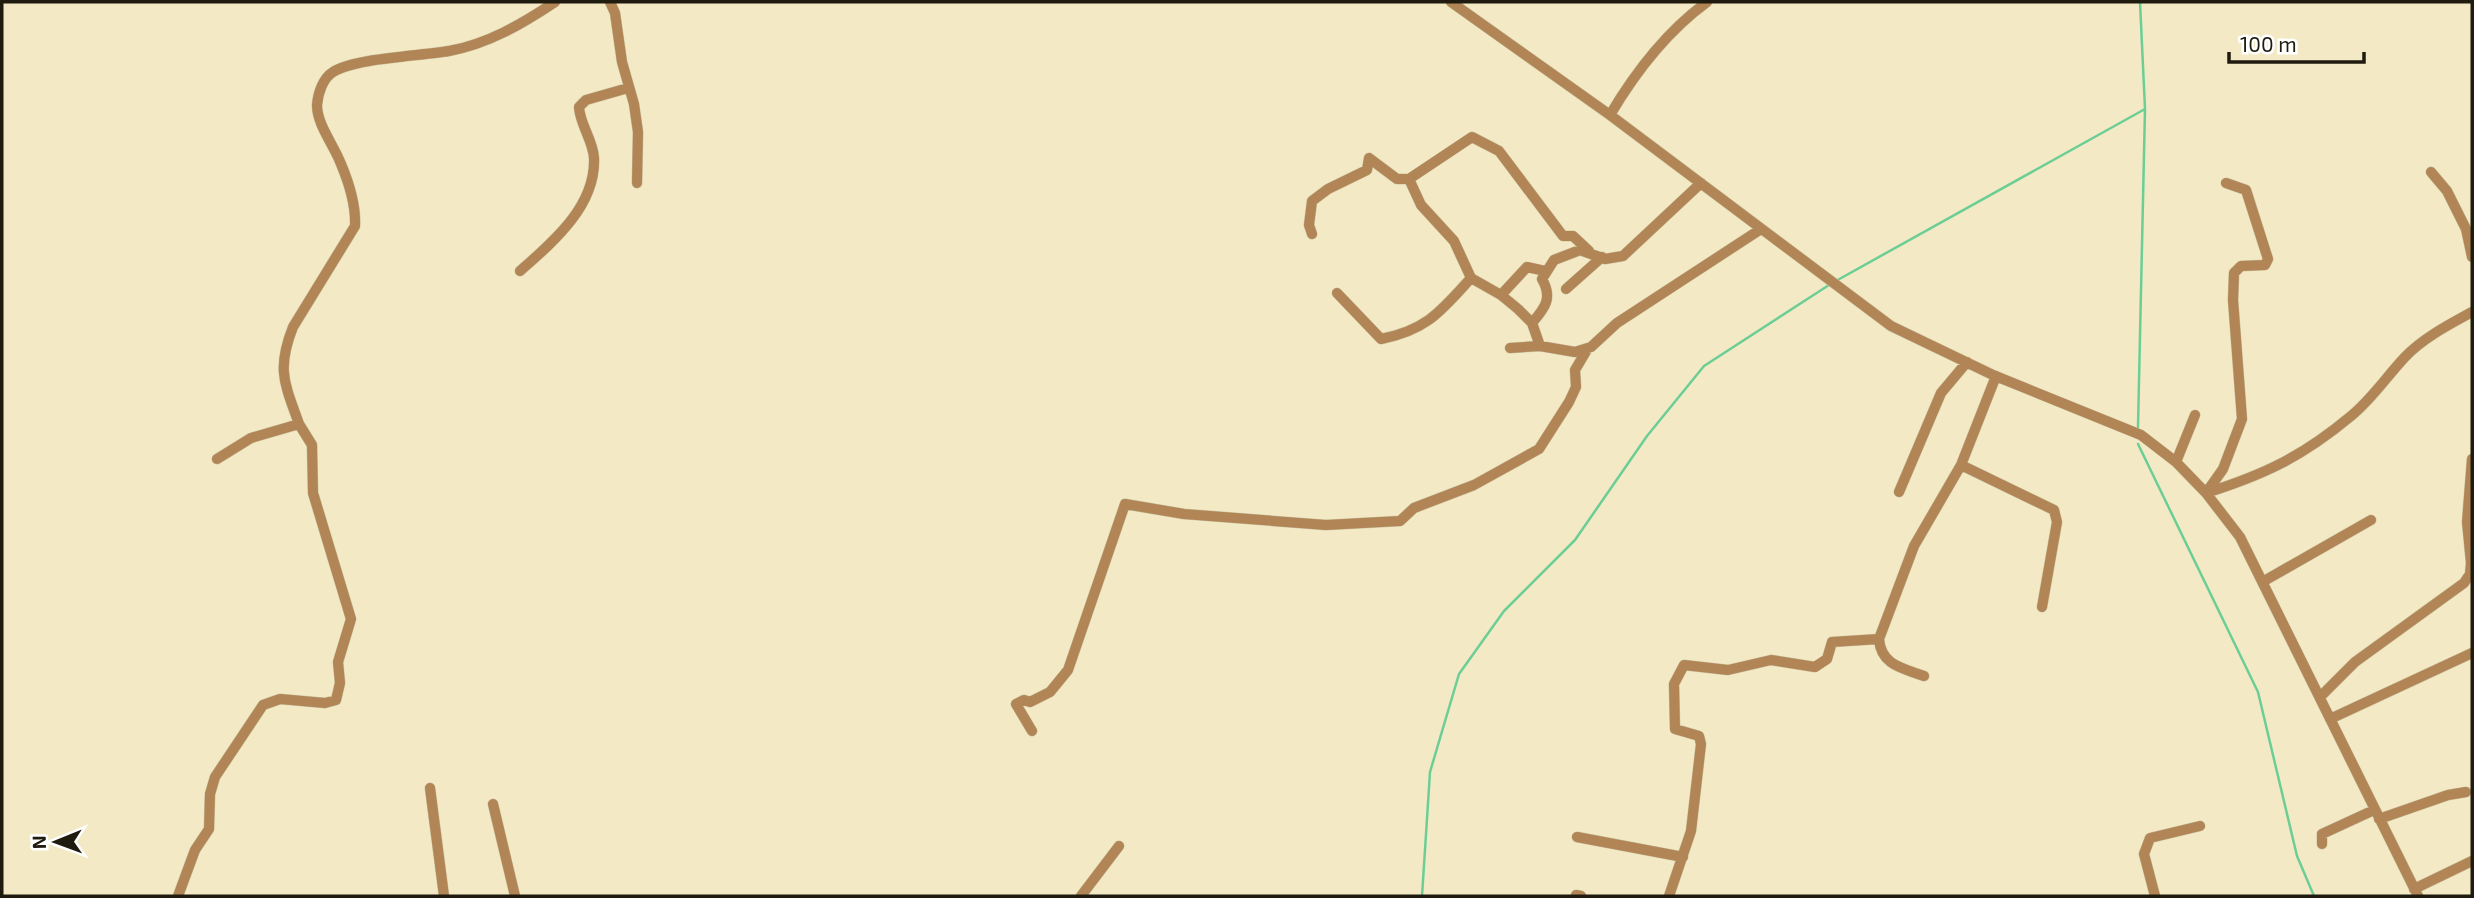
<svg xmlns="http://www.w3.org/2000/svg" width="2474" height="898" viewBox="0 0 2474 898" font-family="'Exo 2',sans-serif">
<rect width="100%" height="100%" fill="#f3eac5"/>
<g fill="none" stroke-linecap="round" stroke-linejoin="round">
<!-- stream -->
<path stroke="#6cce95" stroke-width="2.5" d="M 1834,282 L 2145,109
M 2138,427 L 2145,109 L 2140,2
M 2138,444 L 2258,692 L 2297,856 L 2314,896
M 1422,896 L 1430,772 L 1459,674 L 1504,611 L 1575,540 L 1647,436 L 1704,366 L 1829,285"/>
<defs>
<path id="minor" d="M 610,2 L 615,13 L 622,62 L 634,104 L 638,132 L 637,183
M 1451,2 L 1610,115 L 1891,326 L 1993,375 L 2141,435 L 2176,462 L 2206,493 L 2240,537 L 2418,896
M 1610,115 C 1636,71 1666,32 1707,2
M 2431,172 L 2447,191 L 2466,229 L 2472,257
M 1409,179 L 1421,205 L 1454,241 L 1471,278 L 1501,295 L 1518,309 L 1532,323 L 1540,346
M 1312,234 L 1309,225 L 1312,201 L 1328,189 L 1367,170 L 1369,158 L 1397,179 L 1409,179 L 1472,137 L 1499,151 L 1563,236 L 1573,236 L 1589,251
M 520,271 C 553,242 596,206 594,158 C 593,140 580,125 579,107 L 586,100 L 628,88
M 1566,289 L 1602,257
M 1337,293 L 1381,339 C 1427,330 1441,311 1471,278
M 1501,295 L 1527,267 L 1545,271
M 1532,323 C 1545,308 1553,298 1542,279 L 1554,260 L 1580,250 L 1605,259 L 1623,256 L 1701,183
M 1510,348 L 1540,346 L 1575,352 L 1591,347 L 1617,323 L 1761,229
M 217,459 L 251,438 L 299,424 C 285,384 276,370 293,327 L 355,226 C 356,205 349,183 341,164 C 334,145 317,125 317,105 C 318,93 323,78 333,72 C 355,58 420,56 449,51 C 488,44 522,24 555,2
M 2176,462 L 2195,415
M 1961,465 L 2054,510 L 2057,522 L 2042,607
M 1899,492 L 1941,393 L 1967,362
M 2206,493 L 2223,469 L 2242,419 L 2233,300 L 2234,273 L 2241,266 L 2265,265 L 2268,259 L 2246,190 L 2226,183
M 2206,493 C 2266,474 2303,456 2351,416 C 2372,399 2387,376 2405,357 C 2423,338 2450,324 2472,312
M 2264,581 L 2371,520
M 1924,676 C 1902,668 1881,665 1879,639 L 1914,546 L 1961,465 L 1996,376
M 2320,697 L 2355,662 L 2464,583 L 2470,574 L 2471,563 L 2467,522 L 2472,459
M 2330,719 L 2472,653
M 1032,731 L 1016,704 L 1024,700 L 1030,702 L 1050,692 L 1068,670 L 1125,504 L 1184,514 L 1326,525 L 1400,521 L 1414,508 L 1474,485 L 1539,449 L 1569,402 L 1576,387 L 1575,370 L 1588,348
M 430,788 L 444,896
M 493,804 L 515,896
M 2379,819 L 2448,795 L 2466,792
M 1577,837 L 1683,857
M 2322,844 L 2322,834 L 2374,810
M 2414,889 L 2472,861
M 1576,895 L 1581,896
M 178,896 L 195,850 L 209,829 L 210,794 L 215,777 L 263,705 L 280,699 L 325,703 L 336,700 L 340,683 L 338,662 L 351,619 L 313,493 L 312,445 L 299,424
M 1081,896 L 1119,846
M 1669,896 L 1691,831 L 1701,744 L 1699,736 L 1675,729 L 1674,684 L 1684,665 L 1728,670 L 1771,660 L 1815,667 L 1827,659 L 1832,642 L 1879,639
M 2155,896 L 2144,854 L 2150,838 L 2200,826"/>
</defs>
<!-- minor casing -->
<use href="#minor" stroke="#cdc5a4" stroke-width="11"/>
<!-- minor -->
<use href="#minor" stroke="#b18556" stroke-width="10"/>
</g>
<!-- border -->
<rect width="2474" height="898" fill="none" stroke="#1f1b0e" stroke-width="7"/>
<!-- north arrow -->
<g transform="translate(56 842) rotate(269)" stroke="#ffffff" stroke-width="5" paint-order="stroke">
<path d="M0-5L12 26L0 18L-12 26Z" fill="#1f1b0e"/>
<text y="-10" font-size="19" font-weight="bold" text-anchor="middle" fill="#1f1b0e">N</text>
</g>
<!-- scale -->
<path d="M2229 52v10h135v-10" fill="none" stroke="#1f1b0e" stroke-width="3.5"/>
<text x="2240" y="52" font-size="21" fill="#1f1b0e" stroke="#ffffff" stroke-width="5" paint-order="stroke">100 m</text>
</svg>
